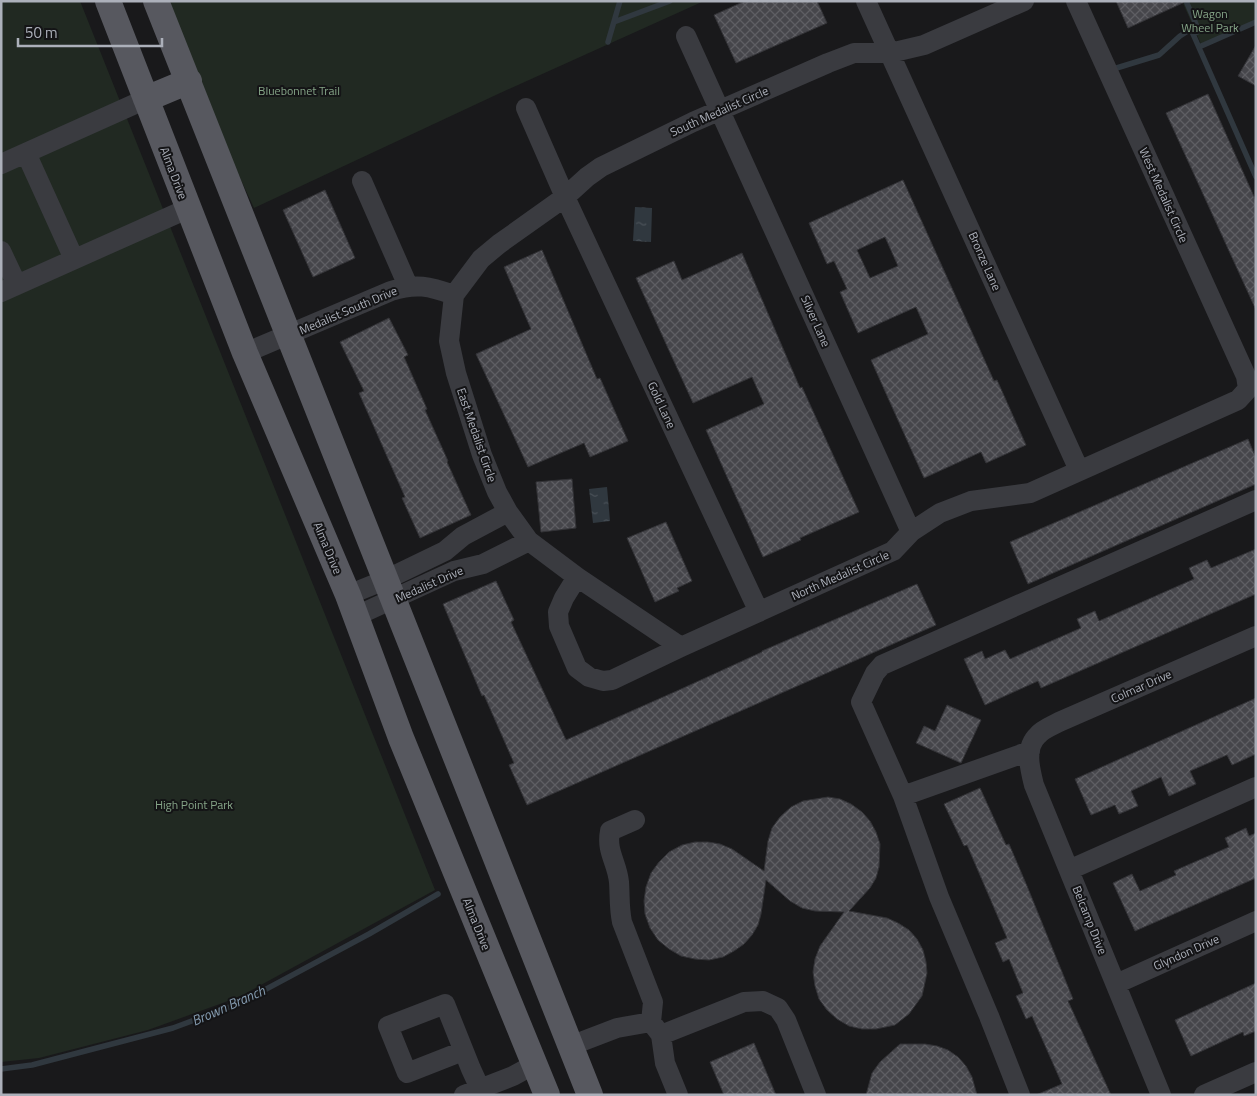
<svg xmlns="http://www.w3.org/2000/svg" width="1257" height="1096" viewBox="0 0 1257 1096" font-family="'Titillium Web',sans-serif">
<defs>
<pattern id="water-ripples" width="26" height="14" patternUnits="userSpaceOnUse" patternTransform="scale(1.25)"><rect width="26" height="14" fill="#30383f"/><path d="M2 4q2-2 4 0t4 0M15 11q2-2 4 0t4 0" fill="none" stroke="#4b5259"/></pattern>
<pattern id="building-cross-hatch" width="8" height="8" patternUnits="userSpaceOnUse" patternTransform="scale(1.25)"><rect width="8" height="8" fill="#46464b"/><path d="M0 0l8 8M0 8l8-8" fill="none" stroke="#5e5e63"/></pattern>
</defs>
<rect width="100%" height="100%" fill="#19191b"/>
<!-- green -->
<path fill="#212922" d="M 1,1 L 80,1 L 435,890 L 239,997 L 148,1030 L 39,1058 L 1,1062 Z
M 169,1 L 704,1 L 498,94 L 254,208 L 228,152 Z
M 1182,1 L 1256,1 L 1256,20 L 1201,44 Z"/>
<!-- water -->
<path fill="url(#water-ripples)" d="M 635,207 L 652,208 L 651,242 L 633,241 Z
M 607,487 L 610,521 L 593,523 L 589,489 Z"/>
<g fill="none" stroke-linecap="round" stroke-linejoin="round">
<!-- stream -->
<path stroke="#30383f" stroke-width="5.5" d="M 1186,1 L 1199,31 L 1193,34 L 1256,177
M 614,22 L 670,1
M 608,42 L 620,1
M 1199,47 L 1256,22
M 1110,70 L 1159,55 L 1180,36 L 1191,29 L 1193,34
M 1,1069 L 32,1065 L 173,1028 L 240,1003 L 369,934 L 438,894"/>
</g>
<!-- building -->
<path fill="url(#building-cross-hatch)" stroke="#333337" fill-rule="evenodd" d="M 745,1 L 817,1 L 827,23 L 736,63 L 714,15 Z
M 1116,1 L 1187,1 L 1128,28 Z
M 1256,45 L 1256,86 L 1238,76 Z
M 1208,94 L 1256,201 L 1256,310 L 1166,113 Z
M 903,180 L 994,381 L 997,380 L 1026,445 L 986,463 L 981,452 L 924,478 L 871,360 L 928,334 L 916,307 L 858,333 L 840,292 L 847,289 L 834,261 L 827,264 L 809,223 ZM 885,237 L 898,266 L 870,278 L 857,250 Z
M 325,190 L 355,258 L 313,277 L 283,210 Z
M 542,250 L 597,379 L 600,378 L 628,441 L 590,457 L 584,443 L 528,467 L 476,354 L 531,329 L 504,267 Z
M 742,253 L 800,388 L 802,387 L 859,512 L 800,538 L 801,540 L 763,557 L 706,430 L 764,404 L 752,377 L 693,403 L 636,278 L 674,261 L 682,280 Z
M 389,318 L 408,355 L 404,357 L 427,409 L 425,410 L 448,461 L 447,462 L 471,515 L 420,538 L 402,498 L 405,497 L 359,393 L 364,391 L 340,342 Z
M 1248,439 L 1256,458 L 1256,484 L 1028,584 L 1010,542 Z
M 572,479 L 576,528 L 541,532 L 536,482 Z
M 666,522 L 692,581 L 677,588 L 679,591 L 655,602 L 627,538 Z
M 1256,549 L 1256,594 L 1041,688 L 1038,681 L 985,705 L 964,659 L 982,651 L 985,659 L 1005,650 L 1010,659 L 1081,628 L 1077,619 L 1095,611 L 1099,621 L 1194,579 L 1189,568 L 1207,560 L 1211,568 Z
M 496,581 L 514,620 L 511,622 L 566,740 L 679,690 L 762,652 L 762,651 L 917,584 L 936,625 L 527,805 L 509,765 L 514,763 L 484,695 L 482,696 L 443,604 Z
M 1256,698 L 1256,754 L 1232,765 L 1227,755 L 1190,771 L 1196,784 L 1169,796 L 1161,777 L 1131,791 L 1138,806 L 1119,814 L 1115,805 L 1091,815 L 1075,779 Z
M 947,705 L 981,720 L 961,763 L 916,743 L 924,726 L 935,731 Z
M 980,788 L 1006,845 L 1009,844 L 1027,886 L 1073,999 L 1068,1001 L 1111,1095 L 1036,1095 L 1062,1084 L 1032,1016 L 1026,1019 L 1016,996 L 1023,993 L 1009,959 L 1003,962 L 995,943 L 1007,938 L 967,845 L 964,846 L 944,804 Z
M 828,797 L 840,799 L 851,804 L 862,812 L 870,821 L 876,832 L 880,844 L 879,867 L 876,878 L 870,888 L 849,911 L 887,918 L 898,923 L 909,930 L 917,939 L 923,950 L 926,962 L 927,973 L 922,996 L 909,1014 L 895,1025 L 876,1029 L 862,1029 L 849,1026 L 837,1019 L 827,1010 L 819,999 L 815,986 L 813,972 L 815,959 L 820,946 L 844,912 L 815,911 L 802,908 L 790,901 L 766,880 L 761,914 L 758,925 L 752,935 L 744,944 L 734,951 L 723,957 L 709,960 L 695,959 L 681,956 L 669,949 L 658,940 L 650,928 L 645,914 L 644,901 L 646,887 L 651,873 L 659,862 L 669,852 L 682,845 L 695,842 L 708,842 L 720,844 L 732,849 L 764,871 L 768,841 L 772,828 L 780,817 L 791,807 L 803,801 Z
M 1246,828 L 1249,836 L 1256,833 L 1256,878 L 1135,931 L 1113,883 L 1132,874 L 1140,891 L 1176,875 L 1174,871 L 1229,847 L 1225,838 Z
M 1256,983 L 1256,1031 L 1244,1036 L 1243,1032 L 1191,1056 L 1175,1020 Z
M 754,1043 L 776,1095 L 724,1095 L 710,1062 Z
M 900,1044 L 925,1044 L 937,1046 L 948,1050 L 958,1057 L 966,1066 L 972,1077 L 977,1095 L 866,1095 L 872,1073 L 880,1062 Z"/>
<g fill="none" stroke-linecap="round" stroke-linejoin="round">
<!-- minor -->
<path stroke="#3a3b40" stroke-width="20" d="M 866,1 L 1079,470
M 1076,1 L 1246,376 L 1248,389
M 686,36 L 911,532
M 526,108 L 565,197 L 759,612
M 26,153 L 74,259
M 1,164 L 146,99
M 362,181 L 408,286
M 1,251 L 17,285
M 1,292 L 187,209
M 454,295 L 449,341 L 456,373 L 482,455 L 497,492 L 508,512 L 529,541 L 577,577 L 564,598 L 558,612 L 559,626 L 577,668 L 589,677 L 603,681 L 612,680 L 681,647 L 893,551 L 911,532 L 940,513 L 971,501 L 1030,493 L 1238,400 L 1248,389
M 454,295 L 481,259 L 499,244 L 565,197 L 587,177 L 601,167 L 693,122 L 828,63 L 854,53 L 890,53 L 924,45 L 1024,1
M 245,353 L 391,291 C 416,283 429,286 454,295
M 577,577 L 681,647
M 348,595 L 385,580 L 445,551 L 463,536 L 508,512
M 356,616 L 454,571 L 483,564 L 529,541
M 903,796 L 861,702 L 875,673 L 882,665 L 1256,500
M 635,820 L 610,831 C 606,852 617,862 619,882 C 620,896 619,908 622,922 L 653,1002 L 651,1022
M 1069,870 L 1256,787
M 1116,984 L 1256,921
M 661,1035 L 744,1002 L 763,1001 L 778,1008 L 786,1020 L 816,1095
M 570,1046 L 617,1028 L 651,1022 L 661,1035 L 665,1063 L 678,1095
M 463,1051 L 407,1073 L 388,1026 L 445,1004 L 471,1069 L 483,1095
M 464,1095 L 513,1076 L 535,1064
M 1020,1095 L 989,1016 L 939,897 L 903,796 L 1030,751
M 1161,1095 L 1034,785 C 1030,769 1024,748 1038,735 C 1043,729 1052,726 1059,722 L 1256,636
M 1204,1095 L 1256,1072"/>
<!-- major -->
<path stroke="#57585f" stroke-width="26" d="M 108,1 L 245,353 L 348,595 L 401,738 L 547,1095
M 156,1 L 590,1095
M 146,99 L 189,81"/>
</g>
<g text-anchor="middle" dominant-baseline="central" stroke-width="4" stroke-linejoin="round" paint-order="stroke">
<!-- park labels -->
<g font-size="12" fill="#85a487" stroke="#141416">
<text x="1210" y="13">Wagon<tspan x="1210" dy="14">Wheel Park</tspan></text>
<text x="299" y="90">Bluebonnet Trail</text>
<text x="194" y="804">High Point Park</text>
</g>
<!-- street labels -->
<g font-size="12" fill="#acb0ba" stroke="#141416">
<text transform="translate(719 111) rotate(-24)">South Medalist Circle</text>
<text transform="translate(174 173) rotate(69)">Alma Drive</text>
<text transform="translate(1164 195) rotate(66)">West Medalist Circle</text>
<text transform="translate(985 261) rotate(66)">Bronze Lane</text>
<text transform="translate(348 310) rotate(-23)">Medalist South Drive</text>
<text transform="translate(816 321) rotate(66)">Silver Lane</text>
<text transform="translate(662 405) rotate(65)">Gold Lane</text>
<text transform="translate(477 435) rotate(71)">East Medalist Circle</text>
<text transform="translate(328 548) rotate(67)">Alma Drive</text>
<text transform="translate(840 575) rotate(-24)">North Medalist Circle</text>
<text transform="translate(429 584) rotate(-24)">Medalist Drive</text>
<text transform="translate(1141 686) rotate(-24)">Colmar Drive</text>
<text transform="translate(1090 920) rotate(68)">Belcamp Drive</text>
<text transform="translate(477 924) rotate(68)">Alma Drive</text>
<text transform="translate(1186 952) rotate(-24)">Glyndon Drive</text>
</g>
<!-- water labels -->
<g font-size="14" font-style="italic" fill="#869db2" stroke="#141416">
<text transform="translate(228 1005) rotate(-24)">Brown Branch</text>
</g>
</g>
<!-- border -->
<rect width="1257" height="1096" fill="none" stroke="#acb0ba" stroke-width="5"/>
<!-- scale -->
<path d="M18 38v8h144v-8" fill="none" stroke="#acb0ba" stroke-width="2.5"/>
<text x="25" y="38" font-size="15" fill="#acb0ba" stroke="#141416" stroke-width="4" paint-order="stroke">50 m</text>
</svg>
